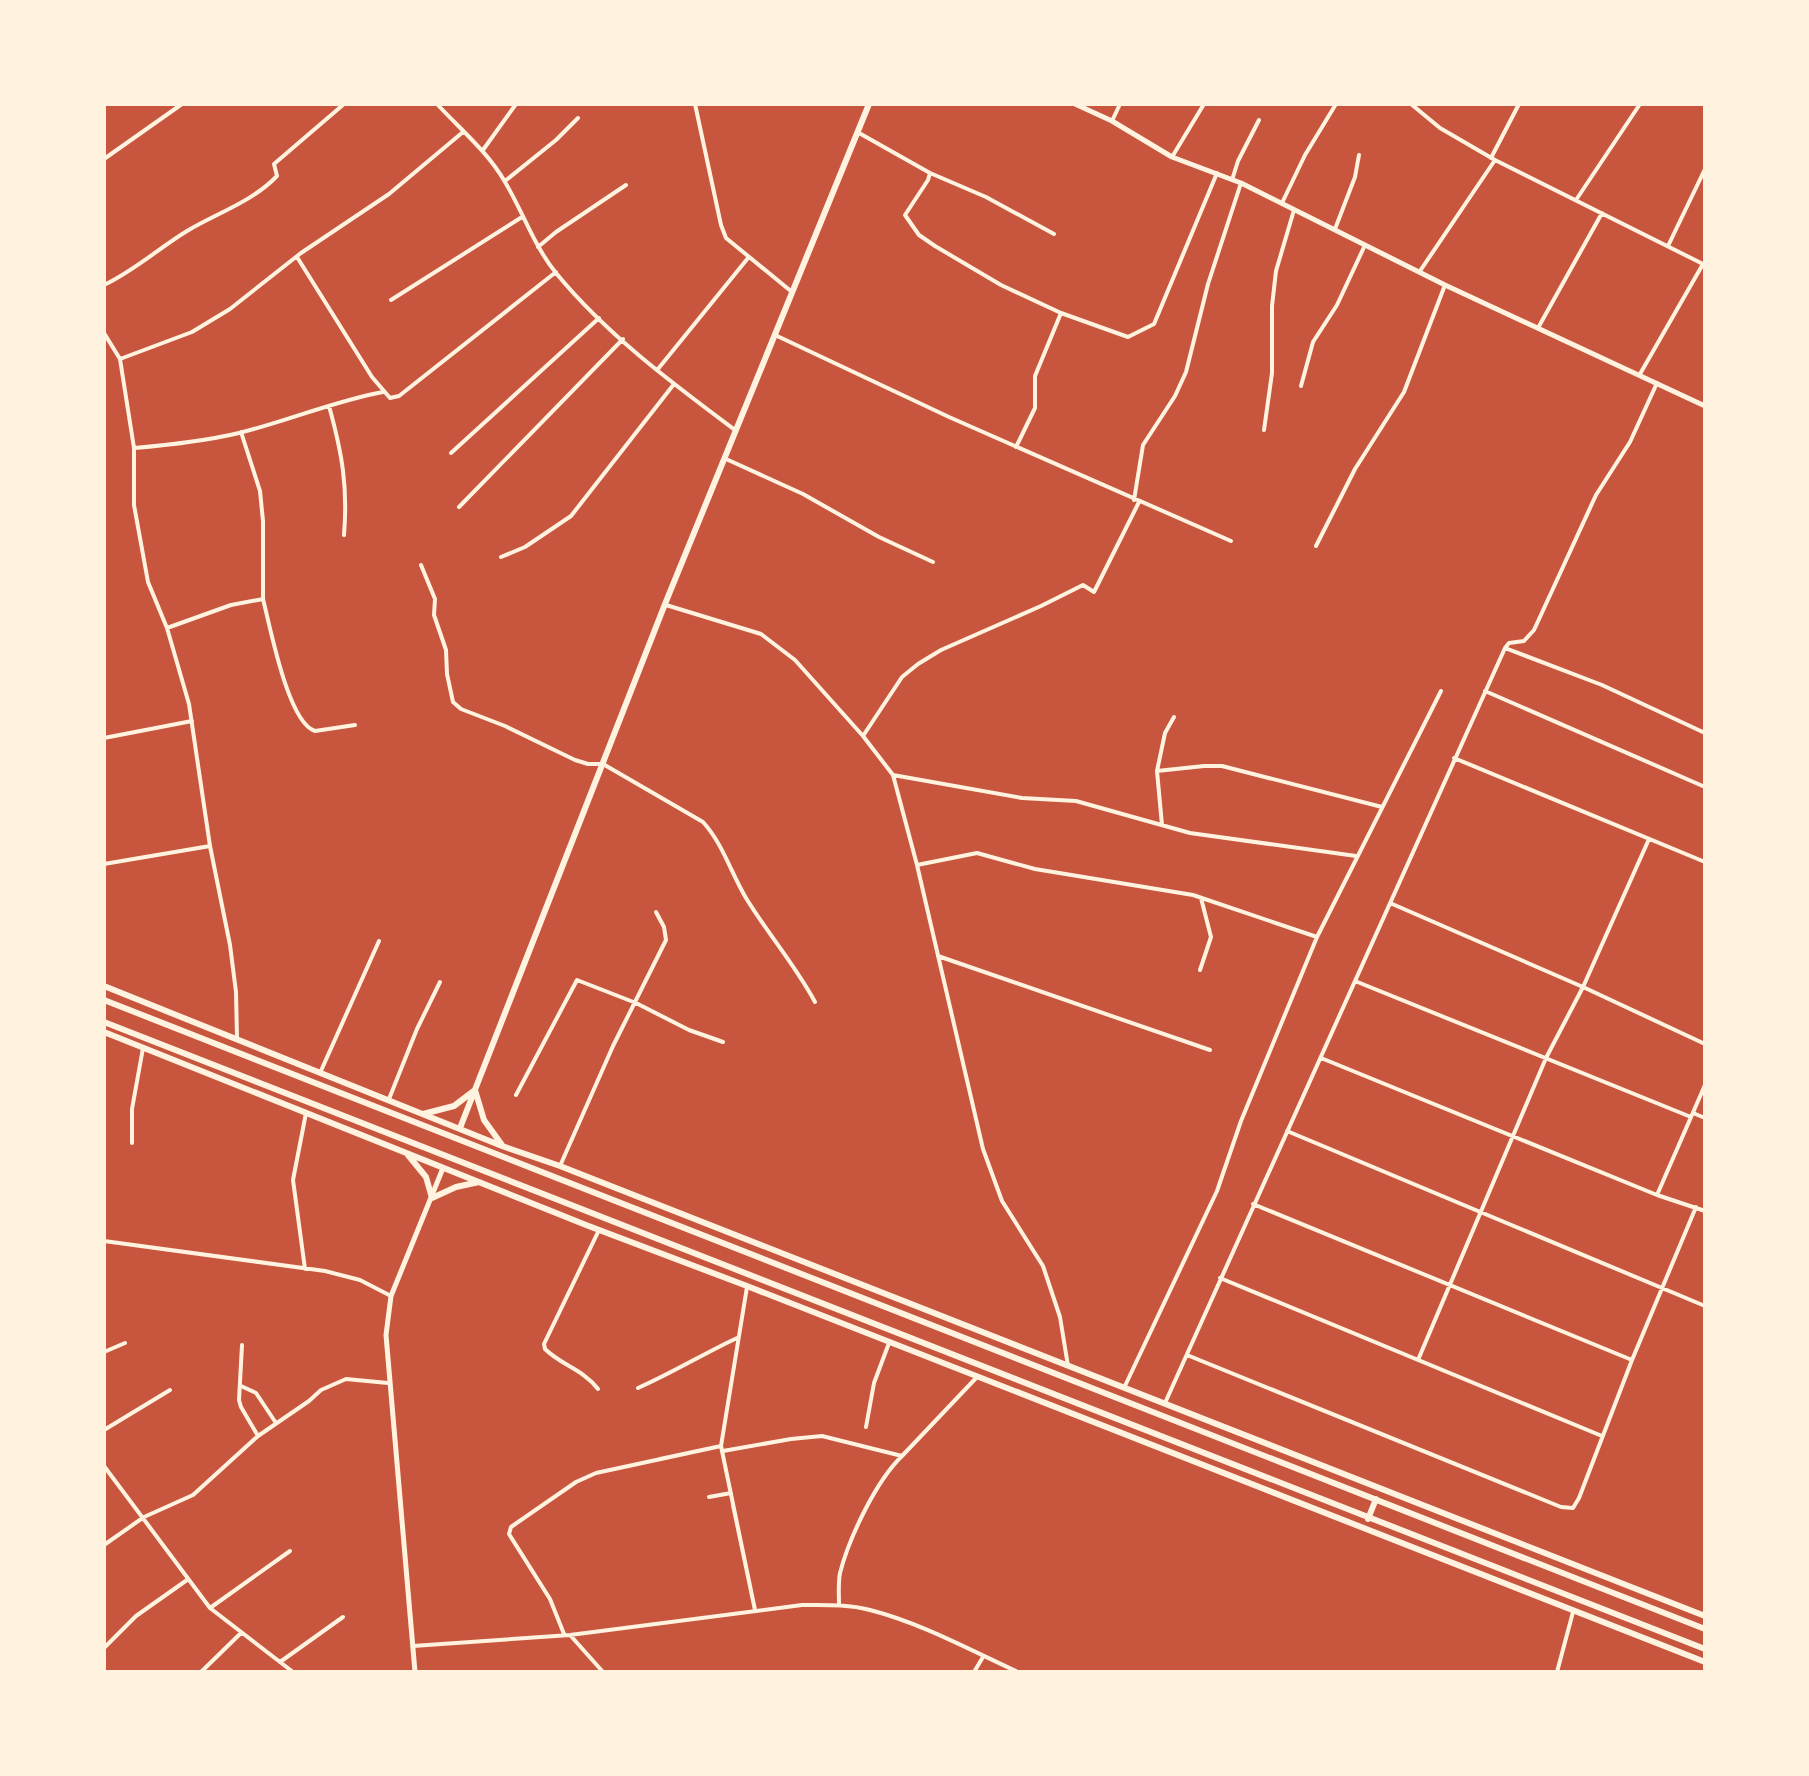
<svg xmlns="http://www.w3.org/2000/svg" width="1809" height="1776" viewBox="0 0 1809 1776" font-family="Arial,sans-serif">
<rect width="100%" height="100%" fill="#c8553d"/>
<g fill="none" stroke-linecap="round" stroke-linejoin="round">
<!-- minor -->
<path stroke="#fff3e0" stroke-width="4" d="M 437,104 C 460,129 488,152 505,182 C 523,212 534,246 556,273 C 606,334 672,383 735,430
M 695,104 L 721,225 L 726,238 L 792,292
M 1411,104 L 1440,128 L 1495,160 L 1705,265
M 1112,121 L 1120,104
M 859,133 L 930,173 L 928,180 L 905,215 L 919,235 L 935,246 L 1001,285 L 1061,313
M 483,150 L 516,104
M 1172,157 L 1204,104
M 1491,158 L 1519,104
M 104,159 L 182,104
M 930,173 L 986,197 L 1054,234
M 1232,180 L 1238,161 L 1259,120
M 505,181 L 556,140 L 578,118
M 1576,200 L 1640,104
M 1282,203 L 1305,155 L 1336,104
M 1335,229 L 1355,177 L 1359,155
M 1668,246 L 1705,169
M 538,247 L 556,232 L 626,185
M 297,257 L 372,377 L 390,398 L 399,396 L 556,272
M 1420,271 L 1495,160
M 104,285 C 134,271 159,248 187,231 C 217,213 252,202 277,176 L 274,164 L 344,104
M 391,300 L 522,217
M 1538,328 L 1602,213
M 104,333 L 120,359 L 134,448 L 134,505 L 148,582 L 167,628 L 189,704 L 210,846 L 230,945 L 236,992 L 237,1037
M 775,335 L 949,417 L 1231,541
M 120,359 L 192,332 L 230,309 L 301,253 L 389,194 L 463,132
M 658,369 L 748,258
M 1640,374 L 1703,264
M 1301,386 L 1313,342 L 1337,305 L 1365,245
M 329,406 C 342,453 348,486 344,535
M 1264,430 L 1272,373 L 1272,306 L 1276,271 L 1294,210
M 1016,447 L 1035,408 L 1035,376 L 1061,313 L 1128,337 L 1154,324 L 1217,173
M 134,448 C 170,445 205,441 239,433 C 288,421 334,401 383,392
M 451,453 L 599,318
M 726,459 L 803,494 L 879,537 L 933,562
M 1134,500 L 1143,445 L 1175,396 L 1186,372 L 1208,284 L 1241,183
M 459,507 L 623,339
M 1316,546 L 1355,469 L 1404,392 L 1445,285
M 501,557 L 525,547 L 571,516 L 674,384
M 421,565 L 435,599 L 434,615 L 446,650 L 447,674 L 453,702 L 461,709 L 505,726 L 575,760 L 588,764 L 603,764 L 703,822 C 723,844 731,873 746,898 C 768,934 795,965 815,1002
M 263,599 C 270,626 288,723 315,731 L 355,725
M 666,605 L 761,634 L 795,660 L 863,736 L 893,775 L 917,865 L 983,1149 L 1002,1201 L 1043,1266 L 1060,1317 L 1068,1366
M 167,628 L 231,605 L 263,599 L 263,521 L 260,491 L 241,432
M 1505,648 L 1602,685 L 1705,733
M 1485,691 L 1705,787
M 863,736 L 902,677 L 918,664 L 941,650 L 1041,606 L 1083,585 L 1094,592 L 1139,502
M 104,738 L 192,721
M 1454,758 L 1705,862
M 1157,771 L 1165,733 L 1174,717
M 893,775 L 1022,798 L 1076,801 L 1190,833 L 1356,856
M 1162,825 L 1157,771 L 1204,766 L 1222,766 L 1382,807
M 104,864 L 210,846
M 917,865 L 977,853 L 1035,869 L 1193,895 L 1317,937
M 1390,903 L 1583,987 L 1705,1044
M 938,956 L 1210,1050
M 1200,970 L 1211,937 L 1201,898
M 1355,981 L 1691,1117
M 1321,1058 L 1657,1195 L 1705,1211
M 320,1073 L 379,941
M 516,1095 L 577,980 L 636,1003 L 689,1030 L 723,1042
M 389,1099 L 417,1029 L 440,982
M 1693,1113 L 1705,1118
M 1287,1131 L 1705,1306
M 132,1143 L 132,1109 L 143,1048
M 560,1166 L 613,1046 L 666,940 L 664,927 L 656,912
M 1657,1195 L 1705,1085
M 1253,1204 L 1632,1360
M 104,1241 L 325,1271 L 360,1280 L 391,1296
M 305,1269 L 293,1180 L 306,1113
M 1220,1278 L 1602,1436
M 242,1345 L 239,1400 L 241,1407 L 258,1436
M 104,1352 L 125,1343
M 1187,1355 L 1561,1507 L 1573,1508 L 1579,1498 L 1632,1360 L 1696,1207
M 1418,1360 L 1546,1058 L 1583,987 L 1649,839
M 241,1386 L 256,1393 L 276,1423
M 638,1388 C 672,1373 703,1354 737,1338
M 1124,1388 L 1217,1191 L 1241,1121 L 1317,937 L 1441,691
M 598,1389 C 584,1370 561,1365 545,1349 L 544,1344 L 599,1230
M 1165,1403 L 1505,648 L 1509,643 L 1524,641 L 1534,630 L 1596,495 L 1630,442 L 1657,383
M 866,1427 L 874,1383 L 889,1343
M 104,1430 L 170,1390
M 723,1451 L 791,1439 L 822,1436 L 902,1456 L 977,1377
M 104,1466 L 210,1608 L 293,1672
M 709,1497 L 731,1493
M 733,1505 L 755,1610 L 721,1446 L 747,1287
M 104,1545 L 144,1517 L 193,1495 L 258,1436 L 309,1401 L 321,1390 L 346,1379 L 388,1383
M 839,1605 C 839,1595 838,1583 840,1573 C 849,1538 876,1481 902,1456
M 210,1608 L 290,1551
M 564,1634 L 550,1599 L 509,1534 L 511,1527 L 576,1482 L 596,1473 L 721,1446 L 660,1459
M 570,1635 L 603,1672
M 413,1646 L 570,1635 L 802,1605 C 824,1605 848,1604 870,1610 C 921,1623 970,1650 1018,1672
M 104,1648 L 136,1616 L 187,1580
M 280,1662 L 343,1617
M 201,1672 L 241,1633
M 974,1672 L 983,1657
M 1557,1672 L 1573,1612"/>
<!-- tertiary -->
<path stroke="#fff3e0" stroke-width="5" d="M 1075,104 L 1112,121 L 1172,157 L 1241,183 L 1445,285 L 1705,406
M 415,1672 L 386,1335 L 391,1296 L 443,1168"/>
<!-- primary -->
<path stroke="#fff3e0" stroke-width="6" d="M 104,986 L 502,1146 L 560,1166 L 1705,1616
M 104,1032 L 586,1225 L 747,1286 L 1705,1662
M 423,1114 L 454,1106 L 475,1090 L 484,1120 L 502,1145
M 460,1128 L 665,604 L 869,104
M 408,1155 L 426,1177 L 432,1198 L 456,1187 L 479,1182"/>
<!-- trunk -->
<path stroke="#fff3e0" stroke-width="6" d="M 104,1000 L 1705,1629
M 104,1022 L 1705,1649
M 1368,1519 L 1376,1499"/>
</g>
<!-- border -->
<rect width="1809" height="1776" fill="none" stroke="#fff3e0" stroke-width="212"/>
</svg>
